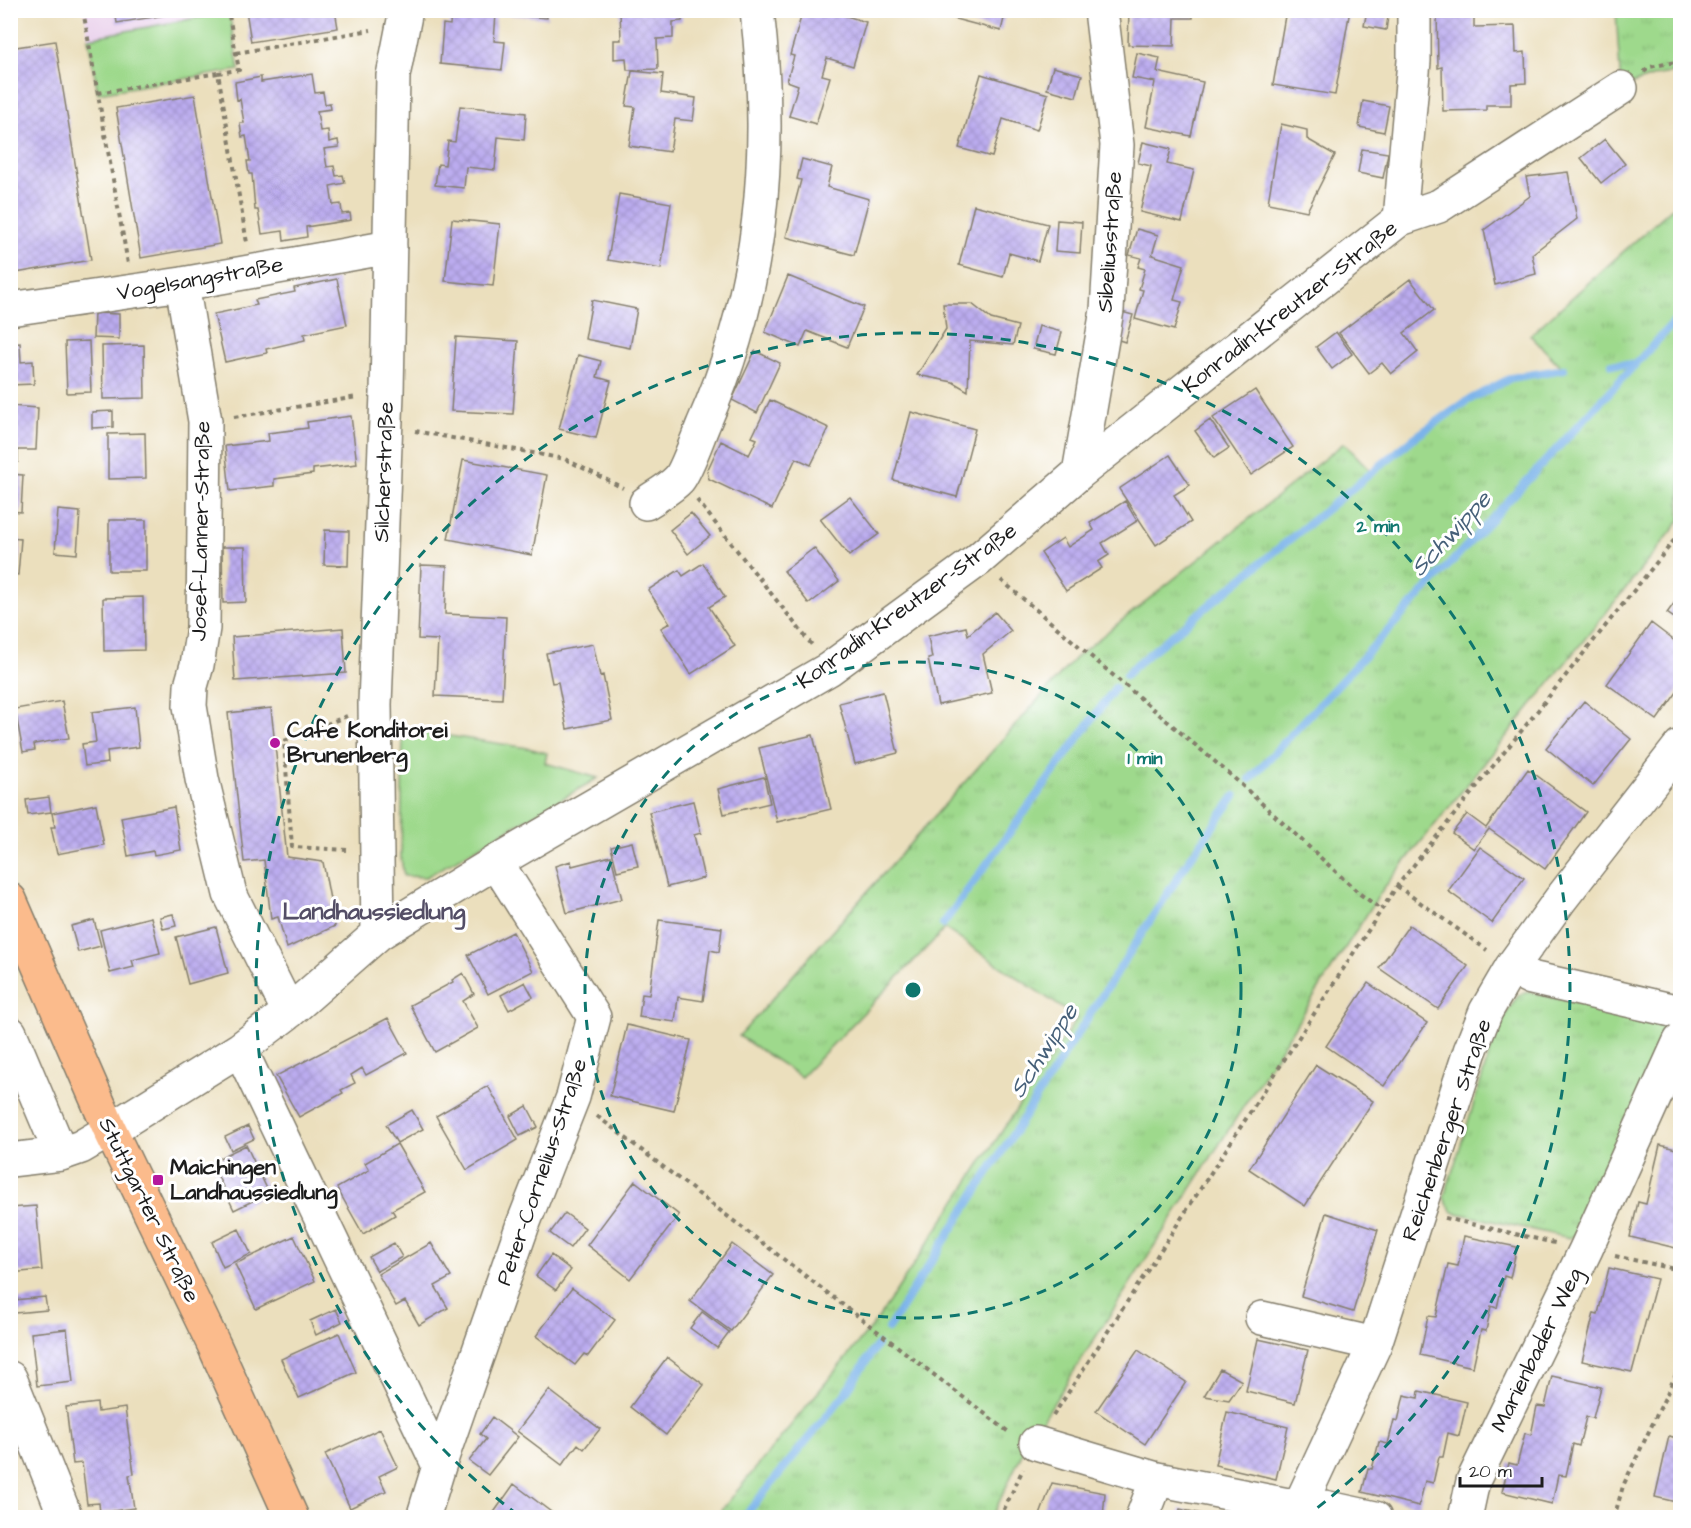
<svg xmlns="http://www.w3.org/2000/svg" width="1691" height="1528" viewBox="0 0 1691 1528" font-family="'Architects Daughter',sans-serif">
<defs>
<pattern id="grass-tufts" width="24" height="20" patternUnits="userSpaceOnUse" patternTransform="scale(1.5)"><rect width="24" height="20" fill="#9ed98c"/><path d="M3 7l-1-3M5 7V3M7 7l1-3M15 17l-1-3M17 17v-4M19 17l1-3" fill="none" stroke="#88ba78"/></pattern>
<pattern id="building-cross-hatch" width="8" height="8" patternUnits="userSpaceOnUse" patternTransform="scale(1.5)"><rect width="8" height="8" fill="#bbacef"/><path d="M0 0l8 8M0 8l8-8" fill="none" stroke="#a093cc"/></pattern>
</defs>
<rect width="100%" height="100%" fill="#fff"/>
<filter id="ink" filterUnits="userSpaceOnUse"><feTurbulence type="fractalNoise" baseFrequency=".0167" numOctaves="2"/><feDisplacementMap in="SourceGraphic" scale="12" xChannelSelector="R" yChannelSelector="G"/><feConvolveMatrix kernelMatrix="1 2 1 2 8 2 1 2 1" color-interpolation-filters="sRGB"/></filter>
<filter id="wash" filterUnits="userSpaceOnUse"><feTurbulence type="fractalNoise" baseFrequency=".008" numOctaves="4" result="noise"/><feDisplacementMap in="SourceGraphic" scale="24" xChannelSelector="R" yChannelSelector="G"/><feGaussianBlur stdDeviation="1.35" result="paint"/><feColorMatrix in="noise" values="0 0 0 0 0 0 0 0 0 0 0 0 0 0 0 0 0 1.4 0 .05"/><feComposite in="paint" operator="in"/></filter>
<g filter="url(#wash)">
<rect width="100%" height="100%" fill="#ebdfbd"/>
<!-- built -->
<path fill="#ead1ec" d="M 228,10 L 229,12 L 88,38 L 84,11 Z"/>
<!-- grass -->
<path fill="url(#grass-tufts)" stroke="#5d7a54" stroke-width="1.5" d="M 1616,11 L 1680,11 L 1680,72 L 1658,75 L 1621,88 Z
M 1680,201 L 1680,521 L 1383,889 L 1024,1449 L 992,1517 L 715,1518 L 877,1320 L 1077,1018 L 945,929 L 801,1077 L 739,1036 L 1076,657 L 1344,443 L 1372,472 C 1414,438 1458,401 1509,379 C 1525,372 1546,372 1563,369 L 1530,335 Z
M 1529,992 L 1655,1019 L 1666,1029 L 1664,1046 L 1586,1229 L 1570,1238 L 1452,1212 L 1444,1198 L 1491,1049 L 1504,1017 L 1518,995 Z"/>
<!-- park -->
<path fill="#9ed98c" stroke="#5d7a54" stroke-width="1.5" d="M 229,12 L 239,70 L 98,93 L 88,38 Z
M 403,729 L 528,748 L 547,753 L 545,763 L 598,778 L 426,877 L 404,876 L 401,858 Z"/>
<g fill="none" stroke-linecap="round" stroke-linejoin="round">
<!-- stream -->
<path stroke="#7ab3ea" stroke-width="8" d="M 1612,364 L 1635,365
M 1126,675 L 1138,663 L 1414,438 L 1467,401 L 1511,378 L 1564,369
M 1250,779 L 1680,316
M 943,924 L 1115,688
M 888,1329 L 1191,857 L 1235,796
M 743,1518 L 844,1395 L 877,1345"/>
</g>
<g id="blocks">
<!-- building -->
<path fill="url(#building-cross-hatch)" d="M 115,10 L 165,10 L 166,15 L 117,23 Z
M 246,10 L 335,10 L 338,28 L 251,42 Z
M 451,10 L 547,10 L 547,18 L 496,14 L 494,41 L 505,42 L 502,70 L 440,64 L 443,24 L 450,25 Z
M 620,10 L 682,10 L 682,21 L 673,22 L 673,38 L 657,39 L 658,69 L 627,70 L 626,58 L 614,59 L 614,40 L 621,40 Z
M 803,10 L 827,10 L 866,22 L 853,66 L 827,58 L 822,75 L 830,77 L 816,124 L 789,116 L 798,85 L 787,81 L 794,56 L 790,55 Z
M 957,10 L 1006,10 L 1001,31 L 955,19 Z
M 1129,10 L 1193,10 L 1193,18 L 1175,18 L 1174,46 L 1128,45 Z
M 1286,10 L 1350,10 L 1335,95 L 1273,85 Z
M 1367,10 L 1389,10 L 1386,30 L 1364,26 Z
M 1437,10 L 1474,10 L 1474,27 L 1515,26 L 1516,53 L 1525,52 L 1526,83 L 1511,84 L 1511,105 L 1486,105 L 1486,110 L 1443,111 L 1442,67 L 1438,68 Z
M 55,41 L 91,260 L 10,274 L 10,48 Z
M 1137,53 L 1160,58 L 1157,72 L 1203,82 L 1191,136 L 1146,127 L 1155,82 L 1132,78 Z
M 1053,67 L 1082,75 L 1076,97 L 1047,89 Z
M 632,71 L 663,74 L 661,93 L 696,98 L 693,121 L 675,119 L 670,152 L 629,146 L 635,107 L 626,106 Z
M 312,74 L 315,93 L 323,92 L 325,104 L 330,103 L 331,109 L 317,111 L 320,131 L 328,130 L 329,142 L 338,140 L 339,147 L 324,149 L 327,167 L 334,166 L 336,176 L 343,175 L 345,183 L 330,186 L 333,205 L 341,204 L 342,214 L 350,213 L 351,220 L 306,227 L 307,237 L 284,241 L 283,231 L 262,234 L 258,210 L 255,210 L 252,174 L 249,174 L 247,161 L 250,161 L 246,136 L 242,137 L 240,123 L 244,123 L 240,99 L 237,100 L 235,82 L 261,77 L 261,82 Z
M 981,74 L 1048,94 L 1037,130 L 1003,119 L 992,157 L 959,148 Z
M 195,95 L 220,244 L 141,258 L 116,108 Z
M 1363,101 L 1389,106 L 1384,132 L 1359,127 Z
M 460,106 L 526,113 L 524,140 L 498,137 L 495,170 L 466,167 L 464,188 L 435,185 L 438,164 L 445,165 L 448,141 L 455,142 Z
M 1281,124 L 1307,130 L 1307,139 L 1335,155 L 1307,211 L 1268,203 Z
M 1605,139 L 1625,164 L 1601,183 L 1581,158 Z
M 1143,142 L 1171,149 L 1167,164 L 1194,170 L 1182,222 L 1140,212 L 1151,166 L 1138,163 Z
M 1362,149 L 1388,153 L 1383,178 L 1358,173 Z
M 802,159 L 832,167 L 827,187 L 869,199 L 854,255 L 786,237 L 801,180 L 797,179 Z
M 1568,172 L 1577,219 L 1532,254 L 1536,274 L 1495,285 L 1484,230 L 1530,196 L 1526,177 Z
M 619,194 L 671,203 L 661,269 L 608,260 Z
M 974,205 L 1048,224 L 1038,261 L 1009,253 L 1003,277 L 959,265 Z
M 452,219 L 500,224 L 493,286 L 445,281 Z
M 1057,220 L 1082,222 L 1080,253 L 1055,251 Z
M 1137,229 L 1158,235 L 1152,255 L 1184,265 L 1174,300 L 1182,302 L 1174,330 L 1135,319 L 1143,290 L 1139,289 L 1145,269 L 1138,267 L 1141,258 L 1129,255 Z
M 788,276 L 864,307 L 847,347 L 807,331 L 800,347 L 765,332 Z
M 337,279 L 347,325 L 304,334 L 305,340 L 266,349 L 267,353 L 225,362 L 214,314 L 257,305 L 255,300 L 295,292 L 294,288 Z
M 1410,279 L 1434,310 L 1404,333 L 1418,352 L 1391,374 L 1382,363 L 1369,373 L 1339,333 Z
M 592,300 L 637,309 L 630,348 L 585,339 Z
M 943,304 L 972,304 L 991,319 L 1018,326 L 1013,345 L 970,341 L 968,391 L 953,382 L 917,375 L 946,329 Z
M 1118,311 L 1133,315 L 1125,342 L 1110,337 Z
M 94,313 L 119,314 L 119,339 L 93,338 Z
M 1039,326 L 1062,332 L 1056,354 L 1033,349 Z
M 1336,332 L 1352,354 L 1332,369 L 1316,347 Z
M 456,337 L 518,341 L 513,414 L 451,411 Z
M 89,341 L 91,392 L 67,393 L 65,342 Z
M 20,343 L 21,362 L 33,361 L 34,384 L 10,385 L 10,344 Z
M 144,345 L 145,398 L 103,399 L 102,346 Z
M 755,351 L 780,363 L 757,413 L 732,400 Z
M 578,355 L 601,361 L 597,377 L 611,381 L 596,438 L 559,429 Z
M 1255,390 L 1293,447 L 1251,475 L 1213,418 Z
M 770,400 L 829,428 L 811,465 L 796,458 L 772,509 L 709,479 L 707,471 L 721,441 L 749,455 L 757,439 L 752,437 Z
M 10,406 L 38,408 L 36,450 L 18,450 L 18,462 L 10,461 Z
M 113,411 L 113,427 L 92,428 L 92,412 Z
M 911,412 L 975,429 L 957,497 L 893,480 Z
M 351,416 L 357,464 L 313,469 L 313,474 L 274,479 L 274,486 L 230,491 L 225,446 L 269,441 L 268,433 L 308,428 L 307,422 Z
M 1210,420 L 1229,448 L 1214,458 L 1195,431 Z
M 145,433 L 146,478 L 108,479 L 108,434 Z
M 1170,455 L 1190,485 L 1174,495 L 1191,522 L 1156,545 L 1119,489 Z
M 463,460 L 547,475 L 532,555 L 448,539 Z
M 10,474 L 23,475 L 21,512 L 10,511 Z
M 850,497 L 879,534 L 849,556 L 820,519 Z
M 1125,501 L 1137,521 L 1102,543 L 1109,555 L 1098,562 L 1102,568 L 1066,591 L 1041,553 L 1063,538 L 1068,547 L 1094,530 L 1090,523 Z
M 58,510 L 80,512 L 77,554 L 55,552 Z
M 691,513 L 710,536 L 688,554 L 670,530 Z
M 109,520 L 146,520 L 146,571 L 109,571 Z
M 325,530 L 349,531 L 348,566 L 324,565 Z
M 10,538 L 21,539 L 18,575 L 10,574 Z
M 222,547 L 245,547 L 246,602 L 223,603 Z
M 814,548 L 839,581 L 809,604 L 784,571 Z
M 703,563 L 725,597 L 709,607 L 735,646 L 691,674 L 661,628 L 670,623 L 648,590 L 679,570 L 683,576 Z
M 421,565 L 447,566 L 445,614 L 506,617 L 502,699 L 435,696 L 438,640 L 418,639 Z
M 1680,595 L 1680,622 L 1667,613 Z
M 143,597 L 144,650 L 104,651 L 103,598 Z
M 995,612 L 1011,631 L 983,654 L 992,693 L 938,705 L 928,659 L 932,658 L 928,636 L 966,627 L 968,635 Z
M 1651,623 L 1680,645 L 1680,688 L 1657,720 L 1607,684 Z
M 343,628 L 346,673 L 235,681 L 232,637 Z
M 593,644 L 600,676 L 603,675 L 612,720 L 567,729 L 558,682 L 552,683 L 546,653 Z
M 883,692 L 898,753 L 855,764 L 839,703 Z
M 62,701 L 69,738 L 34,744 L 35,750 L 23,752 L 15,709 Z
M 1584,701 L 1631,739 L 1593,786 L 1546,748 Z
M 10,704 L 16,731 L 10,732 Z
M 135,707 L 139,747 L 107,751 L 108,763 L 85,766 L 82,744 L 96,742 L 92,712 Z
M 271,708 L 287,857 L 323,862 L 335,926 L 287,948 L 278,917 L 271,919 L 264,860 L 244,862 L 228,713 Z
M 813,735 L 831,809 L 777,822 L 759,748 Z
M 1528,769 L 1586,812 L 1545,869 L 1489,829 L 1474,849 L 1452,833 L 1467,814 L 1486,828 Z
M 764,777 L 770,803 L 724,814 L 718,789 Z
M 49,797 L 51,812 L 28,815 L 26,800 Z
M 693,801 L 701,833 L 694,835 L 704,878 L 667,887 L 649,812 Z
M 96,804 L 104,845 L 57,854 L 51,827 L 55,827 L 52,813 Z
M 174,807 L 181,850 L 154,855 L 153,851 L 128,856 L 121,817 Z
M 632,842 L 638,866 L 617,871 L 611,847 Z
M 1480,847 L 1524,878 L 1492,923 L 1448,891 Z
M 611,856 L 622,899 L 567,913 L 555,866 L 571,861 L 572,866 Z
M 173,914 L 176,926 L 163,929 L 160,917 Z
M 151,917 L 160,953 L 132,960 L 134,967 L 110,973 L 100,930 Z
M 94,920 L 101,946 L 78,952 L 71,926 Z
M 659,920 L 722,928 L 719,952 L 710,950 L 703,1001 L 678,997 L 675,1022 L 639,1017 L 642,994 L 649,995 Z
M 1409,925 L 1468,966 L 1438,1009 L 1379,968 Z
M 216,927 L 228,973 L 188,984 L 176,937 Z
M 513,932 L 533,971 L 488,994 L 468,955 Z
M 463,973 L 474,994 L 463,1001 L 478,1028 L 435,1052 L 410,1005 L 453,982 L 452,980 Z
M 525,982 L 533,997 L 509,1010 L 501,995 Z
M 1368,983 L 1427,1023 L 1384,1086 L 1326,1046 Z
M 388,1018 L 407,1053 L 366,1075 L 362,1068 L 351,1075 L 355,1083 L 341,1090 L 343,1093 L 299,1117 L 276,1076 Z
M 627,1025 L 691,1040 L 674,1111 L 610,1096 Z
M 1316,1065 L 1373,1101 L 1305,1206 L 1249,1169 Z
M 488,1086 L 518,1140 L 467,1170 L 436,1116 Z
M 527,1106 L 538,1127 L 520,1136 L 510,1116 Z
M 412,1110 L 423,1129 L 397,1143 L 386,1125 Z
M 248,1126 L 254,1139 L 231,1150 L 225,1137 Z
M 397,1144 L 425,1192 L 392,1210 L 395,1215 L 363,1234 L 337,1188 L 369,1170 L 365,1163 Z
M 246,1145 L 269,1193 L 234,1210 L 211,1162 Z
M 1660,1145 L 1680,1150 L 1680,1249 L 1630,1237 L 1638,1202 L 1646,1204 Z
M 635,1181 L 679,1215 L 630,1279 L 587,1245 Z
M 36,1206 L 42,1270 L 10,1273 L 10,1208 Z
M 565,1213 L 585,1228 L 570,1248 L 550,1233 Z
M 1326,1213 L 1378,1230 L 1353,1312 L 1301,1296 Z
M 239,1229 L 251,1254 L 223,1267 L 212,1242 Z
M 294,1236 L 315,1281 L 256,1309 L 235,1264 Z
M 1464,1236 L 1517,1247 L 1510,1278 L 1504,1276 L 1497,1308 L 1491,1306 L 1486,1331 L 1481,1330 L 1473,1367 L 1420,1355 L 1428,1316 L 1436,1317 L 1448,1264 L 1458,1266 Z
M 394,1243 L 402,1257 L 377,1271 L 369,1257 Z
M 431,1243 L 451,1277 L 435,1286 L 448,1308 L 419,1325 L 405,1301 L 396,1306 L 378,1274 Z
M 732,1244 L 773,1275 L 731,1331 L 690,1301 Z
M 551,1255 L 571,1270 L 556,1290 L 536,1276 Z
M 1609,1268 L 1657,1279 L 1632,1372 L 1582,1361 L 1594,1313 L 1598,1314 Z
M 572,1288 L 615,1320 L 588,1356 L 584,1354 L 575,1365 L 536,1336 Z
M 45,1297 L 47,1310 L 15,1313 L 14,1300 Z
M 336,1309 L 342,1322 L 316,1335 L 310,1321 Z
M 702,1312 L 729,1332 L 717,1348 L 690,1328 Z
M 67,1329 L 73,1382 L 37,1386 L 31,1333 Z
M 339,1333 L 356,1372 L 299,1398 L 281,1359 Z
M 1258,1339 L 1308,1350 L 1295,1403 L 1246,1391 Z
M 1138,1350 L 1186,1382 L 1145,1444 L 1096,1411 Z
M 667,1357 L 704,1385 L 666,1435 L 630,1407 Z
M 1220,1369 L 1242,1381 L 1229,1400 L 1204,1396 Z
M 1552,1376 L 1601,1387 L 1593,1418 L 1586,1417 L 1579,1446 L 1573,1444 L 1566,1476 L 1558,1475 L 1552,1504 L 1502,1492 L 1509,1463 L 1517,1465 L 1525,1433 L 1531,1435 L 1537,1406 L 1545,1407 Z
M 549,1390 L 600,1429 L 584,1449 L 578,1444 L 562,1465 L 517,1431 Z
M 1419,1391 L 1467,1402 L 1459,1436 L 1448,1433 L 1443,1457 L 1439,1457 L 1433,1483 L 1425,1481 L 1419,1506 L 1362,1492 L 1368,1468 L 1372,1469 L 1379,1442 L 1388,1444 L 1394,1420 L 1398,1421 L 1404,1395 L 1418,1398 Z
M 97,1403 L 98,1412 L 125,1408 L 134,1474 L 129,1475 L 134,1508 L 100,1513 L 99,1503 L 87,1504 L 82,1463 L 73,1464 L 66,1407 Z
M 1227,1412 L 1288,1427 L 1276,1479 L 1215,1465 Z
M 492,1417 L 518,1437 L 488,1475 L 469,1461 L 486,1439 L 480,1434 Z
M 1680,1427 L 1680,1503 L 1655,1497 L 1669,1436 L 1677,1438 Z
M 380,1429 L 398,1467 L 379,1476 L 386,1491 L 350,1508 L 325,1454 Z
M 1052,1483 L 1105,1493 L 1103,1518 L 1039,1518 Z
M 514,1484 L 559,1518 L 490,1518 Z
M 1180,1509 L 1216,1517 L 1216,1518 L 1178,1518 Z
M 125,1512 L 125,1518 L 94,1518 L 94,1516 Z"/>
</g>
</g>
<g filter="url(#ink)">
<use href="#blocks" fill-opacity="0" stroke="#847e6c" stroke-width="1.5"/>
<g fill="none" stroke-linecap="round" stroke-linejoin="round">
<defs>
<path id="minor" d="M 1400,219 L 1414,61 L 1414,10
M 182,284 L 205,421 L 203,628 L 197,665 L 191,686 L 190,706 L 202,779 L 230,894 L 289,1012
M 10,309 L 182,284 L 390,247
M 1079,473 L 1107,310 L 1117,145 L 1101,10
M 646,503 C 656,496 671,488 679,479 C 686,471 698,437 703,425 C 762,292 774,154 757,10
M 378,934 L 375,704 L 387,393 L 393,76 L 406,10
M 1511,968 L 1531,978 L 1680,1012
M 10,1033 L 61,1154
M 240,1049 L 439,1466 L 423,1518
M 10,1160 L 61,1154 L 81,1147 L 110,1130 L 240,1049 L 289,1012 L 378,934 L 496,862 L 829,669 L 978,560 L 1079,473 L 1400,219 L 1439,206 L 1621,88
M 1262,1318 L 1375,1344
M 10,1378 L 66,1518
M 1036,1443 L 1157,1479
M 439,1466 L 522,1227 L 573,1097 L 594,1017 L 496,862
M 1142,1518 L 1157,1479 L 1298,1507 L 1324,1507 L 1375,1518
M 1294,1518 L 1375,1344 L 1470,1051 L 1486,1011 L 1511,968 L 1560,900 L 1680,746
M 1465,1518 L 1473,1481 L 1586,1249 L 1680,1041"/>
<path id="major" d="M 10,900 L 110,1130 L 214,1345 L 292,1518"/>
</defs>
<!-- minor casing -->
<use href="#minor" stroke="#847e6c" stroke-width="36"/>
<!-- major casing -->
<use href="#major" stroke="#847e6c" stroke-width="36"/>
<!-- path -->
<path stroke="#847e6c" stroke-width="4" stroke-dasharray="4.5 4.5" stroke-linecap="butt" d="M 83,10 L 128,264
M 236,53 L 371,30
M 1644,72 L 1650,67 L 1680,61
M 218,73 L 239,70 L 228,10
M 98,93 L 218,73 L 247,243
M 234,417 L 357,397
M 415,431 L 565,459 L 623,488
M 697,500 L 812,645
M 1001,580 L 1233,777 L 1360,894 L 1381,909
M 347,716 L 284,741 L 292,847 L 347,850
M 1397,886 L 1487,950
M 597,1116 L 1010,1433
M 1445,1218 L 1555,1243
M 1615,1256 L 1680,1270
M 1053,1416 L 1397,886 L 1680,533
M 1000,1518 L 1023,1469
M 1614,1518 L 1623,1486 L 1680,1366"/>
<!-- minor -->
<use href="#minor" stroke="#fff" stroke-width="33"/>
<!-- major -->
<use href="#major" stroke="#fbbb8c" stroke-width="33"/>
</g>
</g>
<!-- distance rings -->
<g fill="none" stroke="#0f766e" stroke-width="3" stroke-dasharray="10 8">
<circle cx="913" cy="990" r="328"/>
<path d="M518 1515A657 657 0 1 1 1308 1515"/>
</g>
<!-- markers -->
<g fill="#b5179e" stroke="#fff" stroke-width="2">
<circle cx="275" cy="743" r="6"/>
<rect x="152" y="1174" width="12" height="12" rx="3"/>
</g>
<g text-anchor="middle" dominant-baseline="central" stroke-width="6" stroke-linejoin="round" paint-order="stroke">
<!-- street labels -->
<g font-size="22" fill="#1c1c1c" stroke="#fff">
<text transform="translate(1110 242) rotate(-86)">Sibeliusstraße</text>
<text transform="translate(200 279) rotate(-10)">Vogelsangstraße</text>
<text transform="translate(1290 307) rotate(-38)">Konradin-Kreutzer-Straße</text>
<text transform="translate(384 472) rotate(-88)">Silcherstraße</text>
<text transform="translate(201 531) rotate(-89)">Josef-Lanner-Straße</text>
<text transform="translate(907 606) rotate(-36)">Konradin-Kreutzer-Straße</text>
<text transform="translate(1447 1130) rotate(-71)">Reichenberger Straße</text>
<text transform="translate(542 1172) rotate(-71)">Peter-Cornelius-Straße</text>
<text transform="translate(149 1210) rotate(64)">Stuttgarter Straße</text>
<text transform="translate(1537 1350) rotate(-64)">Marienbader Weg</text>
</g>
<!-- poi labels -->
<g font-size="22" font-weight="bold" fill="#1c1c1c" stroke="#fff" text-anchor="start">
<text x="287" y="730">Cafe Konditorei<tspan x="287" dy="25">Brunenberg</tspan></text>
<text x="170" y="1167">Maichingen<tspan x="170" dy="25">Landhaussiedlung</tspan></text>
</g>
<!-- water labels -->
<g font-size="24" font-style="italic" fill="#466079" stroke="#fff">
<text transform="translate(1451 534) rotate(-47)">Schwippe</text>
<text transform="translate(1044 1051) rotate(-57)">Schwippe</text>
</g>
<!-- neighbourhood labels -->
<g font-size="24" font-weight="bold" fill="#544e66" stroke="#fff">
<text x="374" y="912">Landhaussiedlung</text>
</g>
</g>
<circle cx="913" cy="990" r="9" fill="#0f766e" stroke="#fff" stroke-width="3"/>
<g font-size="18" text-anchor="middle" font-weight="bold" fill="#0f766e" stroke="#fff" stroke-width="6" stroke-linejoin="round" paint-order="stroke">
<text x="1378" y="532">2 min</text>
<text x="1145" y="764">1 min</text>
</g>
<!-- margin -->
<rect width="1691" height="1528" fill="none" stroke="#fff" stroke-width="36"/>
<!-- scale -->
<path d="M1460 1477v9h82v-9" fill="none" stroke="#1c1c1c" stroke-width="3"/>
<text x="1469" y="1477" font-size="18" fill="#1c1c1c" stroke="#ffffff" stroke-width="4.5" paint-order="stroke">20 m</text>
</svg>
